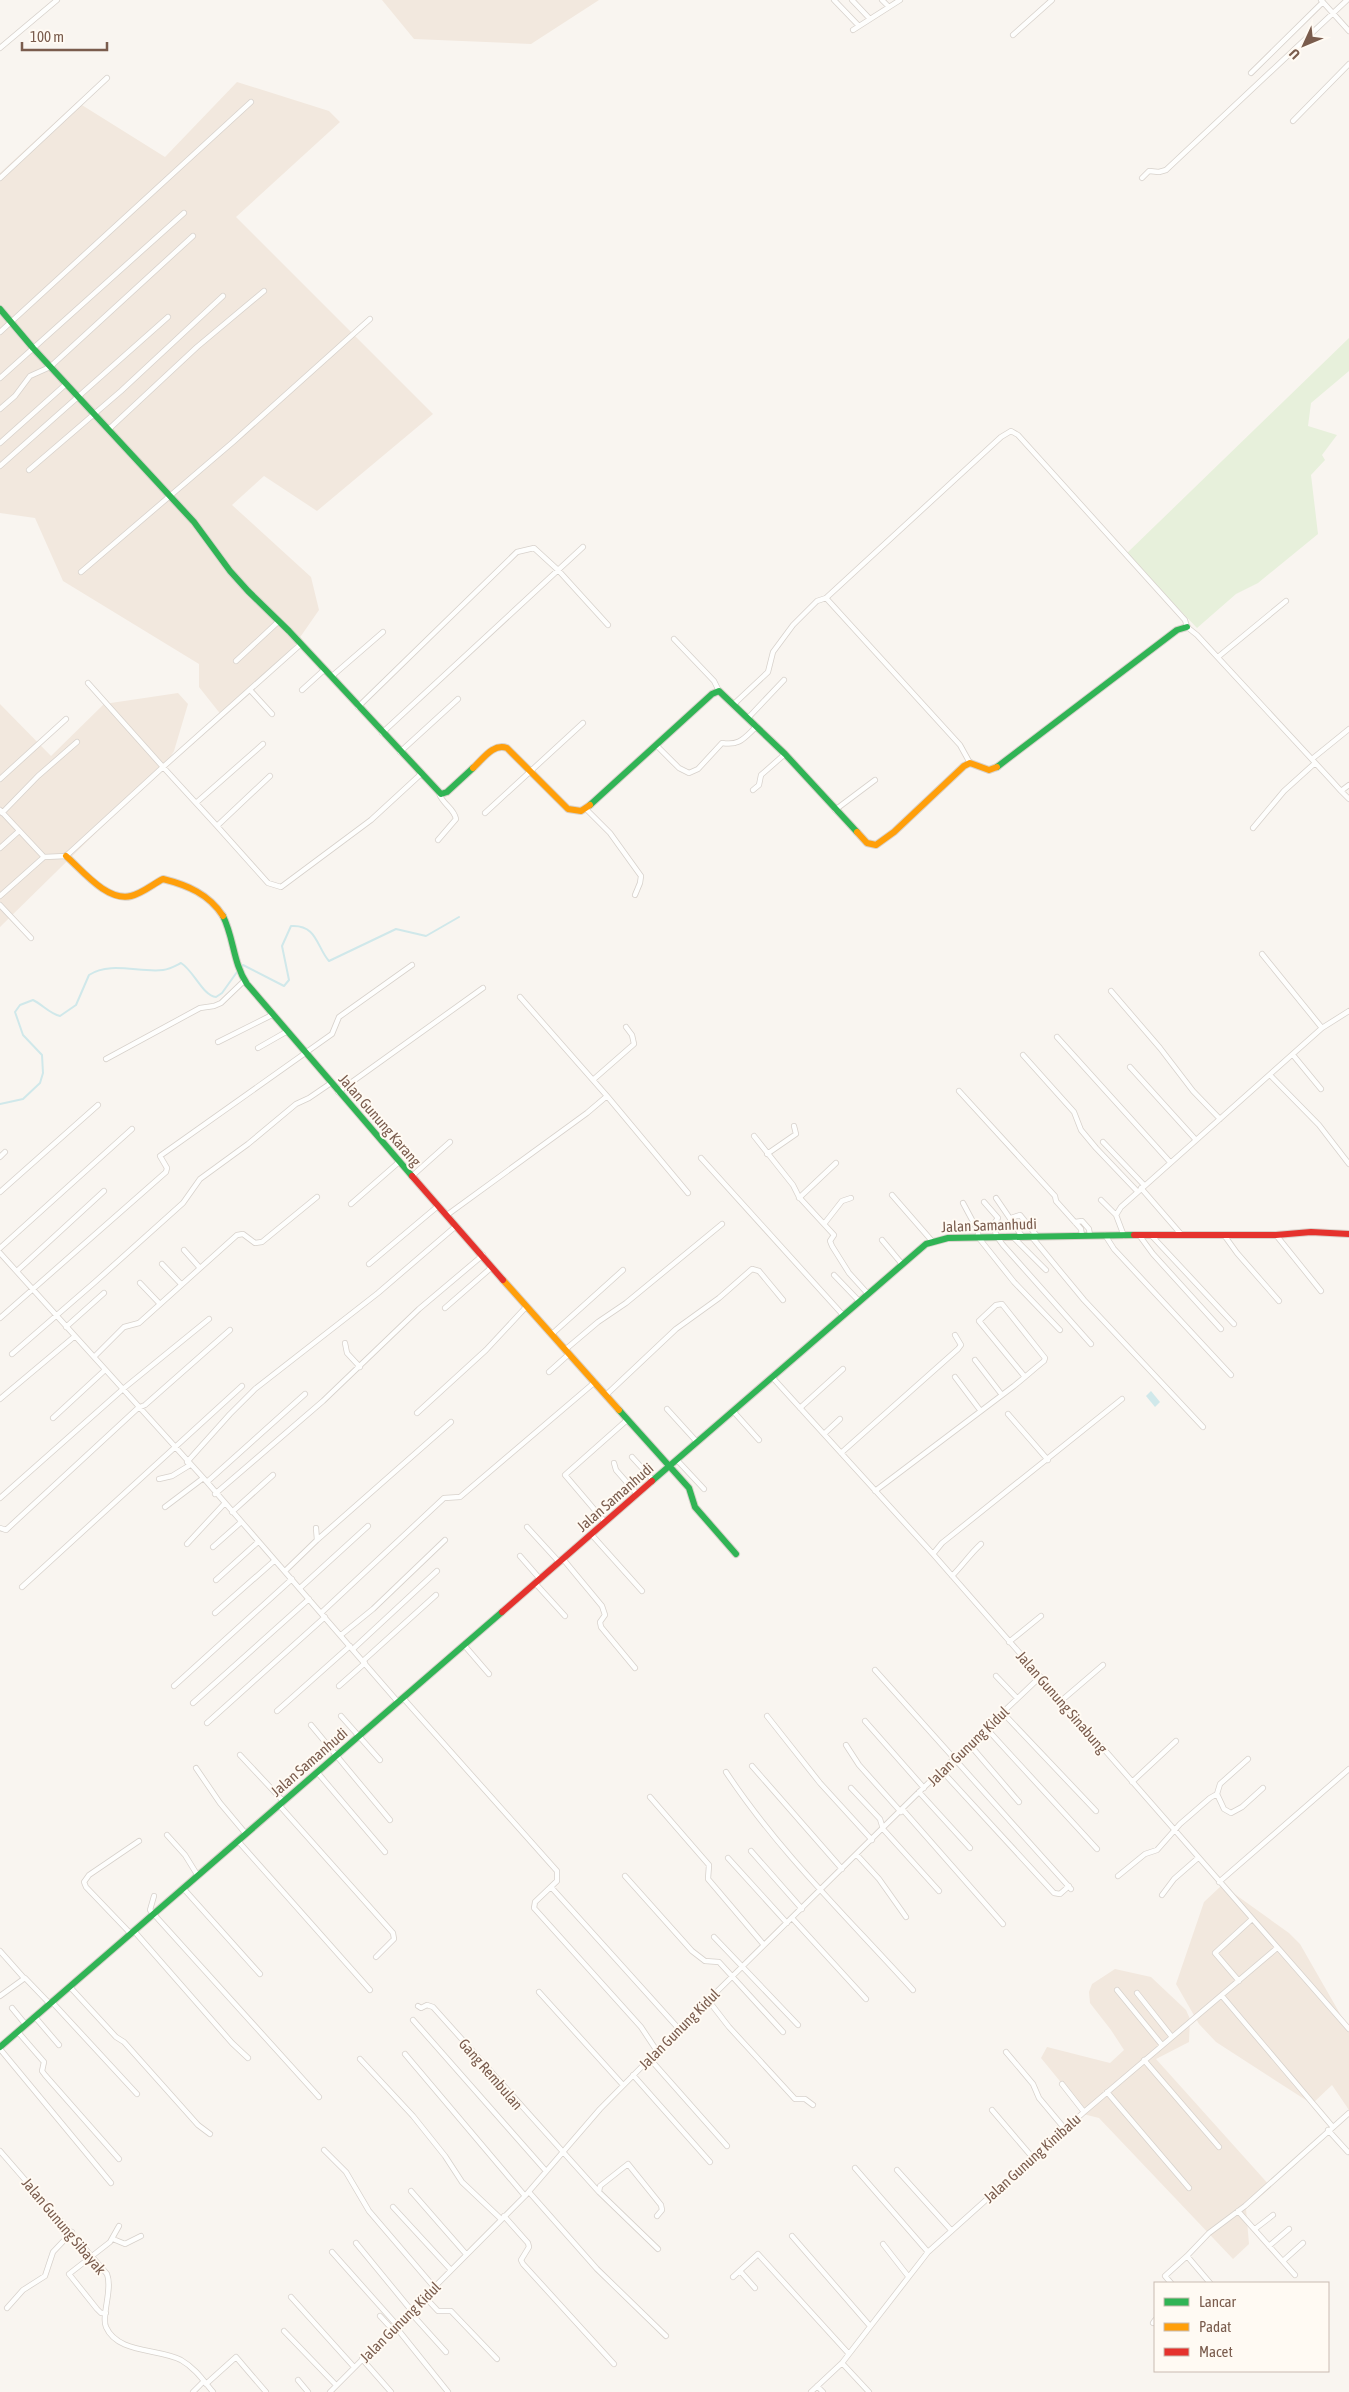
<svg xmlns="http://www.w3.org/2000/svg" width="1349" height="2392" viewBox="0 0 1349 2392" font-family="'Asap Condensed',sans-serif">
<rect width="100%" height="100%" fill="#f9f5f0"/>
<!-- residential -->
<path fill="#f2e8de" d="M 382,0 L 599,0 L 531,44 L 414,39 Z
M 237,82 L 329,111 L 340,122 L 236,217 L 433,414 L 317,511 L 264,476 L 232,505 L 311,577 L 319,610 L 294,646 L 222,716 L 199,687 L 199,664 L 63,581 L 35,518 L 0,513 L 0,173 L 77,102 L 165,157 Z
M 178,693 L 188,704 L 174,751 L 165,765 L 0,927 L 0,704 L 51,756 L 104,704 Z
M 1222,1885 L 1289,1933 L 1300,1944 L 1347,2026 L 1349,2025 L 1349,2110 L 1332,2085 L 1312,2104 L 1216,2042 L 1199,2024 L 1176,1984 L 1204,1902 Z
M 1115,1969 L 1151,1977 L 1186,2010 L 1190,2019 L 1189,2042 L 1156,2059 L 1271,2187 L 1246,2209 L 1249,2244 L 1233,2259 L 1099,2118 L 1083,2114 L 1059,2080 L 1041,2058 L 1047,2047 L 1110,2063 L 1124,2050 L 1111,2030 L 1090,2003 L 1089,1992 L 1092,1984 Z"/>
<!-- green -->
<path fill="#e7f0db" d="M 1349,338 L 1349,371 L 1311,403 L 1308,426 L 1337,435 L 1322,455 L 1325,460 L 1311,475 L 1318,534 L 1258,583 L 1236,594 L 1197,628 L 1126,554 Z"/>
<!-- water -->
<path fill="#d0e8ea" d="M 1151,1391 L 1160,1402 L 1155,1407 L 1146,1396 Z"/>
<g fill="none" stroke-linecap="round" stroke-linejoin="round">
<!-- stream -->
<path stroke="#d0e8ea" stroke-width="2" d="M 240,968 L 243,965 L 284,986 L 289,980 L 282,946 L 291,926 C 317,924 317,948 329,961 L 396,929 L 426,936 L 459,917
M 0,1104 L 23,1099 L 40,1083 L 43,1073 L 42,1055 L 23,1035 L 15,1012 L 20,1005 L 33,1000 C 43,1005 50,1014 60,1016 L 76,1005 L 89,975 C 110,961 140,973 163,970 C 170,969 175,966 181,963 C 194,971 203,996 216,997 L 222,993 L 237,972"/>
<defs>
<path id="street" d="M 834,0 L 859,26
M 852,0 L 870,19
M 882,0 L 889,7
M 1321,0 L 1349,31
M 853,30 L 900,0
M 1013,35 L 1052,0
M 0,48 L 57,0
M 1251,73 L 1323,2
M 1293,121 L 1349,64
M 0,178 L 107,78
M 1142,178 L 1149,171 L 1159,172 L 1166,170 L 1347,0
M 0,332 L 251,102
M 0,378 L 184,213
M 0,409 L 15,396 L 30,376 L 50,367 L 193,236
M 109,429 L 197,347 L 264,291
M 0,443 L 66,384
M 0,466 L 168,317
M 29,470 L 121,391 L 223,296
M 81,572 L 233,442 L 370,319
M 826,598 L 960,745 L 970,763
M 674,639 L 714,681 L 719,691
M 1218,657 L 1286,601
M 236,661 L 279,621
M 331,677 L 383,632
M 88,683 L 163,767 L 301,644
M 302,690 L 324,670
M 251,691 L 272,714
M 734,704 L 768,672 L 773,652 L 793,625 L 817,601 L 826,598 L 1001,437 L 1011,431 L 1018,435 L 1185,620 L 1187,627 L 1197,635 L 1332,781 L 1341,791 L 1349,785
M 358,707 L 517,552 L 534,548 L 558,570 L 608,625
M 748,718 L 784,680
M 382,733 L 583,547
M 657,746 L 679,768 L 689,773 L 698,769 L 722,743 C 740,746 744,738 757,726
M 400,752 L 458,699
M 1312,759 L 1349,729
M 0,779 L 66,719
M 753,790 L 759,785 L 761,775 L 785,754
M 1341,791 L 1349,799
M 196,803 L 263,744
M 586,809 L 610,833 L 641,876 L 640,883 L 635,895
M 0,810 L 44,857 L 66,856 L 163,767 L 217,826 L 270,776
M 835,810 L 875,780
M 2,813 L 38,776 L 77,742
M 485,813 L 583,723
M 217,826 L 268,883 L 281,887 L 371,820 L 421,774
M 1253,828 L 1284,791 L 1315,763
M 438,840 L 456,819 C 454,808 442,804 439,793
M 0,848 L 19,831
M 0,896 L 44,857
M 0,905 L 31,938
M 1262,954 L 1322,1028
M 1111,991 L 1160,1048 L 1193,1091 L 1220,1119
M 1057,1037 L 1170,1162
M 218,1042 L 272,1015
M 258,1048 L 286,1032
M 1023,1055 L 1074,1112 L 1081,1130 L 1096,1148 L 1137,1191
M 1293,1055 L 1321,1089
M 106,1059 L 200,1008 L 214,1006 L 221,1003 L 245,980
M 1130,1067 L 1196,1140
M 1270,1075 L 1319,1125 L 1349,1164
M 594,1079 L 634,1044 L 632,1035 L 626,1027
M 959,1091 L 1055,1196 L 1056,1201 L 1081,1229 L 1082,1235
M 338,1092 L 483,988
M 607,1096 L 688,1193
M 754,1136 L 793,1185 L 799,1197 L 834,1235 L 830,1241 L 832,1246 L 849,1273 L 868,1294
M 1103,1142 L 1144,1185
M 767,1154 L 796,1134 L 794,1126
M 0,1157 L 5,1152
M 701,1158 L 843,1315
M 412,1176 L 450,1142
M 1141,1188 L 1180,1233
M 0,1192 L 98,1105
M 892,1195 L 932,1241
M 799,1198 L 836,1163
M 996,1198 L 1022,1236
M 1101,1200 L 1116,1215
M 984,1202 L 998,1218 L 993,1225 L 997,1237 L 1003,1245 L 1091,1344
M 963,1203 L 978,1231 L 978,1237 L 1014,1282 L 1060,1330
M 351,1204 L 399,1162
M 447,1215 L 587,1113 L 607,1096 L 520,997
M 1011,1218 L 1020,1215 L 1037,1236
M 1075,1222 L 1082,1221 L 1089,1229 L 1090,1235
M 824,1224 L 842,1201 L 851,1198
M 1105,1235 L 1114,1249 L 1231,1375
M 1139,1235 L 1153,1254 L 1221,1329
M 1151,1235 L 1234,1324
M 1224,1235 L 1237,1253 L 1279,1301
M 1276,1235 L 1321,1291
M 1031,1236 L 1084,1300 L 1203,1427
M 1124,1236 L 1116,1215 L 1121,1207 L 1322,1028 L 1349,1011
M 1013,1237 L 1046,1270
M 882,1240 L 902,1264
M 0,1248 L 132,1129
M 184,1250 L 200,1268
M 0,1253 L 207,1482 L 398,1702
M 162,1264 L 181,1284
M 369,1264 L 438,1206
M 17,1271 L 104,1191
M 834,1275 L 859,1301
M 140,1283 L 160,1304
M 445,1308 L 492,1267
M 0,1318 L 166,1172 L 167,1168 L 160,1156 L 332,1034 L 339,1017 L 412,965
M 66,1327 L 104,1293
M 552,1334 L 623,1270
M 345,1343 L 347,1353 L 360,1367
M 566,1349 L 598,1322 L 626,1303 L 722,1224
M 12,1354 L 95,1282 L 183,1203 L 200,1179 L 248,1144 L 296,1104 L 309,1098 L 331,1083
M 94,1357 L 124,1327 L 139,1323 L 237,1235 L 243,1234 L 255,1243 L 262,1242 L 317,1197
M 975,1360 L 1002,1395
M 549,1372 L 569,1354
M 772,1377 L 933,1554 L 1349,2029
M 955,1377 L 980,1410
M 606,1395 L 676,1329 L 719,1298 L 752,1269 L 759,1271 L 783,1300
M 0,1399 L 75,1336
M 800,1408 L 843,1369
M 667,1409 L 697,1442
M 733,1411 L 759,1440
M 417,1413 L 486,1350 L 526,1307
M 1008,1414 L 1048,1460
M 53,1418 L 105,1370
M 824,1434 L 840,1419
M 841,1453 L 958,1349 L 961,1345 L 955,1335
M 632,1457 L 653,1480
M 677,1460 L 704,1489
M 187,1462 L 230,1414 L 255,1389 L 378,1293 L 456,1226
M 614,1463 L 616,1470 L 637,1494
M 159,1479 L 172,1476 L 190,1465
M 207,1482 L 305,1394
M 875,1491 L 1014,1386 C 1024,1378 1034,1369 1044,1361 L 1045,1358 L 1002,1304 L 996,1305 L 979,1321 L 1025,1377
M 215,1494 L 323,1401 L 419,1309 L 483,1255
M 0,1498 L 123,1389 L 209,1319
M 165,1507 L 202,1479
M 232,1512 L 273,1475
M 605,1522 L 565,1475 L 627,1420
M 527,1527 L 559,1562
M 0,1528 L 6,1530 L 138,1408 L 145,1405 L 230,1330
M 591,1534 L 642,1591
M 317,1540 L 451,1422
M 187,1544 L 224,1504
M 213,1547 L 240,1523
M 933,1554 L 942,1543 L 1122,1399
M 520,1556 L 540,1579
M 563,1559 L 602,1606 L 605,1615 L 600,1622 L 601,1627 L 635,1668
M 285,1571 L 317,1540 L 316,1528
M 952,1576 C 963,1565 970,1554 981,1544
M 216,1580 L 258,1542
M 535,1583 L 565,1616
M 22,1587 L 242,1386
M 300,1588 L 368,1526
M 215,1613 L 274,1561
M 321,1613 L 444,1498 L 460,1497 L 595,1382
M 341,1635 L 373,1609 L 445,1540
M 1009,1642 L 1041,1616
M 464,1645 L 489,1674
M 353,1649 L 437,1571
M 363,1661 L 436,1595
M 875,1670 L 1071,1889
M 996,1676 L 1017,1698
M 174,1686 L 292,1579
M 339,1686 L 365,1663
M 403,1698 L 557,1871 L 557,1881 L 535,1902 L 534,1908 L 641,2027 L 657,2051
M 1061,1701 L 1103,1665
M 193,1703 L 309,1599
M 277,1711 L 350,1646
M 1003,1713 L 1096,1811
M 341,1716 L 380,1760
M 767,1716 L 820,1783 L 872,1840
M 865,1721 L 924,1788
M 207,1723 L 325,1617
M 311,1725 L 390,1820
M 987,1729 L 1097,1849
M 846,1745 L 859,1765 L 901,1812
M 970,1745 L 1019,1802
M 240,1755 L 283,1801
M 752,1766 L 842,1869
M 196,1768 L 220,1803 L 246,1834
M 942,1771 L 1054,1893 L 1060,1894 L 1069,1886
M 317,1772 L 385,1852
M 726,1772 C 779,1852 849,1919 913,1990
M 1132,1782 L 1176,1741
M 851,1788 L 880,1819 L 883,1829 L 939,1891
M 919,1792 L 970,1848
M 1217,1794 L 1224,1809 L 1231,1813 L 1242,1807 L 1263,1788
M 650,1797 L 709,1865 L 708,1879 L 764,1945
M 279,1805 L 393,1933 L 394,1939 L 376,1957
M 903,1810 L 1003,1924
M 167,1835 L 185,1855 L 198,1876
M 238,1841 L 370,1990
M 751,1851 L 802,1909
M 857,1855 L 879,1879 L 906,1917
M 728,1858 L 787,1923
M 625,1876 L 692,1951 L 705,1961 L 719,1962 L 783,2032
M 1118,1876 L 1145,1854 L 1157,1850 L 1180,1824 L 1210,1798 L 1217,1794 L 1220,1784 L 1248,1759
M 1219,1882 L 1349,1769
M 551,1887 L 679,2029
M 183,1888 L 260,1974
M 1162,1895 L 1174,1879 L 1198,1858
M 154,1896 L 150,1910 L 319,2097
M 792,1918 L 866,1999
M 134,1931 L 232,2043 L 248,2058
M 131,1934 L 86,1887 L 84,1882 L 89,1875 L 139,1841
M 714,1937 L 798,2025
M 0,1951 L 24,1978
M 1239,1981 L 1215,1953 L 1252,1919
M 70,1987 L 116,2037 L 124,2042 L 198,2125 L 210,2134
M 1117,1990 L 1162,2045
M 539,1992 L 623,2085
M 1137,1993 L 1172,2037
M 0,1996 L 25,1978 L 50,2004
M 1222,1996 L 1332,2126
M 708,2000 L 729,2027 L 795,2099 L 805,2099 L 813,2105
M 52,2002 L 137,2094
M 418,2006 L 421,2008 L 427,2005 L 433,2007 L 599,2192 L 600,2186 L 628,2164 L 661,2205 L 662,2210 L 657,2216
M 12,2008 L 26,2025
M 35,2017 L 59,2045
M 413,2020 L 546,2171
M 18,2032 L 44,2062 L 42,2071 L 45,2075 L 119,2159
M 0,2049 L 111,2183
M 1006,2052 L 1033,2084 L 1039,2098 L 1065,2129
M 405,2054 L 525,2196
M 360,2059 L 413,2116 L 445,2156 L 462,2182 L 501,2219
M 650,2059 L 727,2146
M 1144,2060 L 1219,2147
M 633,2075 L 710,2162
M 1062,2084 L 1084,2112
M 1107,2092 L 1189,2188
M 992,2110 L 1033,2158
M 1328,2130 L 1348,2152
M 324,2150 L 346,2172 L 369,2211 L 434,2287
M 0,2151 L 107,2274 C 113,2289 101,2316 106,2327 C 118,2354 158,2348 181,2360 C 195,2368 203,2380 213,2392
M 855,2168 L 928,2252
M 897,2170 L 951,2230
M 411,2191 L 466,2254
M 529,2192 L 597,2269 L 666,2336
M 599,2192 L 658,2249
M 393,2207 L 451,2270
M 1238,2211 L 1295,2275
M 504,2216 L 528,2243 L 529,2247 L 521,2260 L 523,2264 L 614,2364
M 1255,2229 L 1273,2215
M 792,2236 L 870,2326
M 113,2239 L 125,2244 L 141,2236
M 356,2243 L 411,2310
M 883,2244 L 908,2276
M 1269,2246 L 1289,2229
M 332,2252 L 396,2324
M 1283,2261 L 1303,2243
M 740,2271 L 755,2288
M 733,2277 L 758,2254 L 849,2354
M 1171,2283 L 1165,2276 L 1187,2256
M 1210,2283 L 1187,2256 L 1209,2233 L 1245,2206 L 1349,2113
M 424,2296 L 438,2311 L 451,2311 L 497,2359
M 291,2297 L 354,2367
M 7,2308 L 23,2290 L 45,2276 L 53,2252 L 72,2232
M 410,2312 L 446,2352
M 106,2313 L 101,2313 L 97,2309 L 69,2274 L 110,2242 L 119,2226
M 380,2316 L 392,2329
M 1153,2323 L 1155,2320
M 395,2326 L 448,2392
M 284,2331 L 336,2385
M 362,2359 L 391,2392
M 842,2363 L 869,2392
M 298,2380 L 308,2392
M 206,2384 L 236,2357 L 266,2392
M 817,2386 L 823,2392
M 193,2392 L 204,2381
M 330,2392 L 525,2196 L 600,2109 L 679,2029 L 919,1792 L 1040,1677
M 811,2392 L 842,2363 L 928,2252 L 1084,2112 L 1277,1948"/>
<path id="fast" d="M 0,309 L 33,348 L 194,522 L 230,571 L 248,591 L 289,631 L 441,794 L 447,792 L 473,768
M 997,767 L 1177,630 L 1187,627
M 590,805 L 712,694 L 719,691 L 785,754 L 857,832
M 223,916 C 234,938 233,963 247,984 L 412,1176
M 619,1410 L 689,1488 L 695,1507 L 736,1554
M 652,1481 L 926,1244 L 948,1238 L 1134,1235
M 0,2047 L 502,1612"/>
<path id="slow" d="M 473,768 C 483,759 493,743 507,748 L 568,809 L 581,811 L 590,805
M 857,832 L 867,843 L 876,845 L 894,832 L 964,766 L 970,763 L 989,770 L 997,767
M 66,856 C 82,870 107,902 131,896 C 143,893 153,884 163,879 C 187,885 209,894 223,916
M 503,1280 L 619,1410"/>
<path id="jam" d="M 412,1176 L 503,1280
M 1134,1235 L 1276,1235 L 1311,1232 L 1349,1234
M 502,1612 L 652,1481"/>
</defs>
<!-- street casing -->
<use href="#street" stroke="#d7d1cb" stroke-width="6"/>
<!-- fast casing -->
<use href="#fast" stroke="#d9d2cb" stroke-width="8"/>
<!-- slow casing -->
<use href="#slow" stroke="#d9d2cb" stroke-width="8"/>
<!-- jam casing -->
<use href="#jam" stroke="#d9d2cb" stroke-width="8"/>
<!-- street -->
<use href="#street" stroke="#fefefd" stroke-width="4.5"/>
<!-- fast -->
<use href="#fast" stroke="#30b455" stroke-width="6"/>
<!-- slow -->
<use href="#slow" stroke="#ff9f0a" stroke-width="6"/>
<!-- jam -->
<use href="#jam" stroke="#e5322d" stroke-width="6"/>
</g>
<g text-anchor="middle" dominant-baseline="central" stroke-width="4" stroke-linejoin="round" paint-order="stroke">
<!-- street labels -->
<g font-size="15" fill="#7a5c4d" stroke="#fffaf3">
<text transform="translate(380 1120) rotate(49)">Jalan Gunung Karang</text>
<text transform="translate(989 1225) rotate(-2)">Jalan Samanhudi</text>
<text transform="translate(615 1497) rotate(-41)">Jalan Samanhudi</text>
<text transform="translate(1062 1702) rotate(49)">Jalan Gunung Sinabung</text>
<text transform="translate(968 1746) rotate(-44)">Jalan Gunung Kidul</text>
<text transform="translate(309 1762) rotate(-41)">Jalan Samanhudi</text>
<text transform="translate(679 2029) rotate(-45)">Jalan Gunung Kidul</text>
<text transform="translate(491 2074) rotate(49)">Gang Rembulan</text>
<text transform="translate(1032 2158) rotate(-42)">Jalan Gunung Kinibalu</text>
<text transform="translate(64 2226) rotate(50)">Jalan Gunung Sibayak</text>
<text transform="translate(400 2322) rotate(-45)">Jalan Gunung Kidul</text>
</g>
</g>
<!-- legend -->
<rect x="1154" y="2282" width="175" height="90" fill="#fffaf3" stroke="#cabbb1"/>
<rect x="1164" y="2298" width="25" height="8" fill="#30b455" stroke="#cabbb1"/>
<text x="1199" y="2307" font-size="15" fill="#7a5c4d">Lancar</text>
<rect x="1164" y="2323" width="25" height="8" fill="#ff9f0a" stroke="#cabbb1"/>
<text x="1199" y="2332" font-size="15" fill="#7a5c4d">Padat</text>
<rect x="1164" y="2348" width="25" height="8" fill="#e5322d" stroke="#cabbb1"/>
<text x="1199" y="2357" font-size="15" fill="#7a5c4d">Macet</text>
<!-- north arrow -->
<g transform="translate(1304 45) rotate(226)" stroke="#fffaf3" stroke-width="4" paint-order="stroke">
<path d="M0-4L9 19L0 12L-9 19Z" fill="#7a5c4d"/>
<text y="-8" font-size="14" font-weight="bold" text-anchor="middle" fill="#7a5c4d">U</text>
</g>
<!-- scale -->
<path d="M22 42v8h85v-8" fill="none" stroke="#7a5c4d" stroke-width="2.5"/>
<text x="30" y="42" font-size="15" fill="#7a5c4d" stroke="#fffaf3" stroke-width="4" paint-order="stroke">100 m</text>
</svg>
